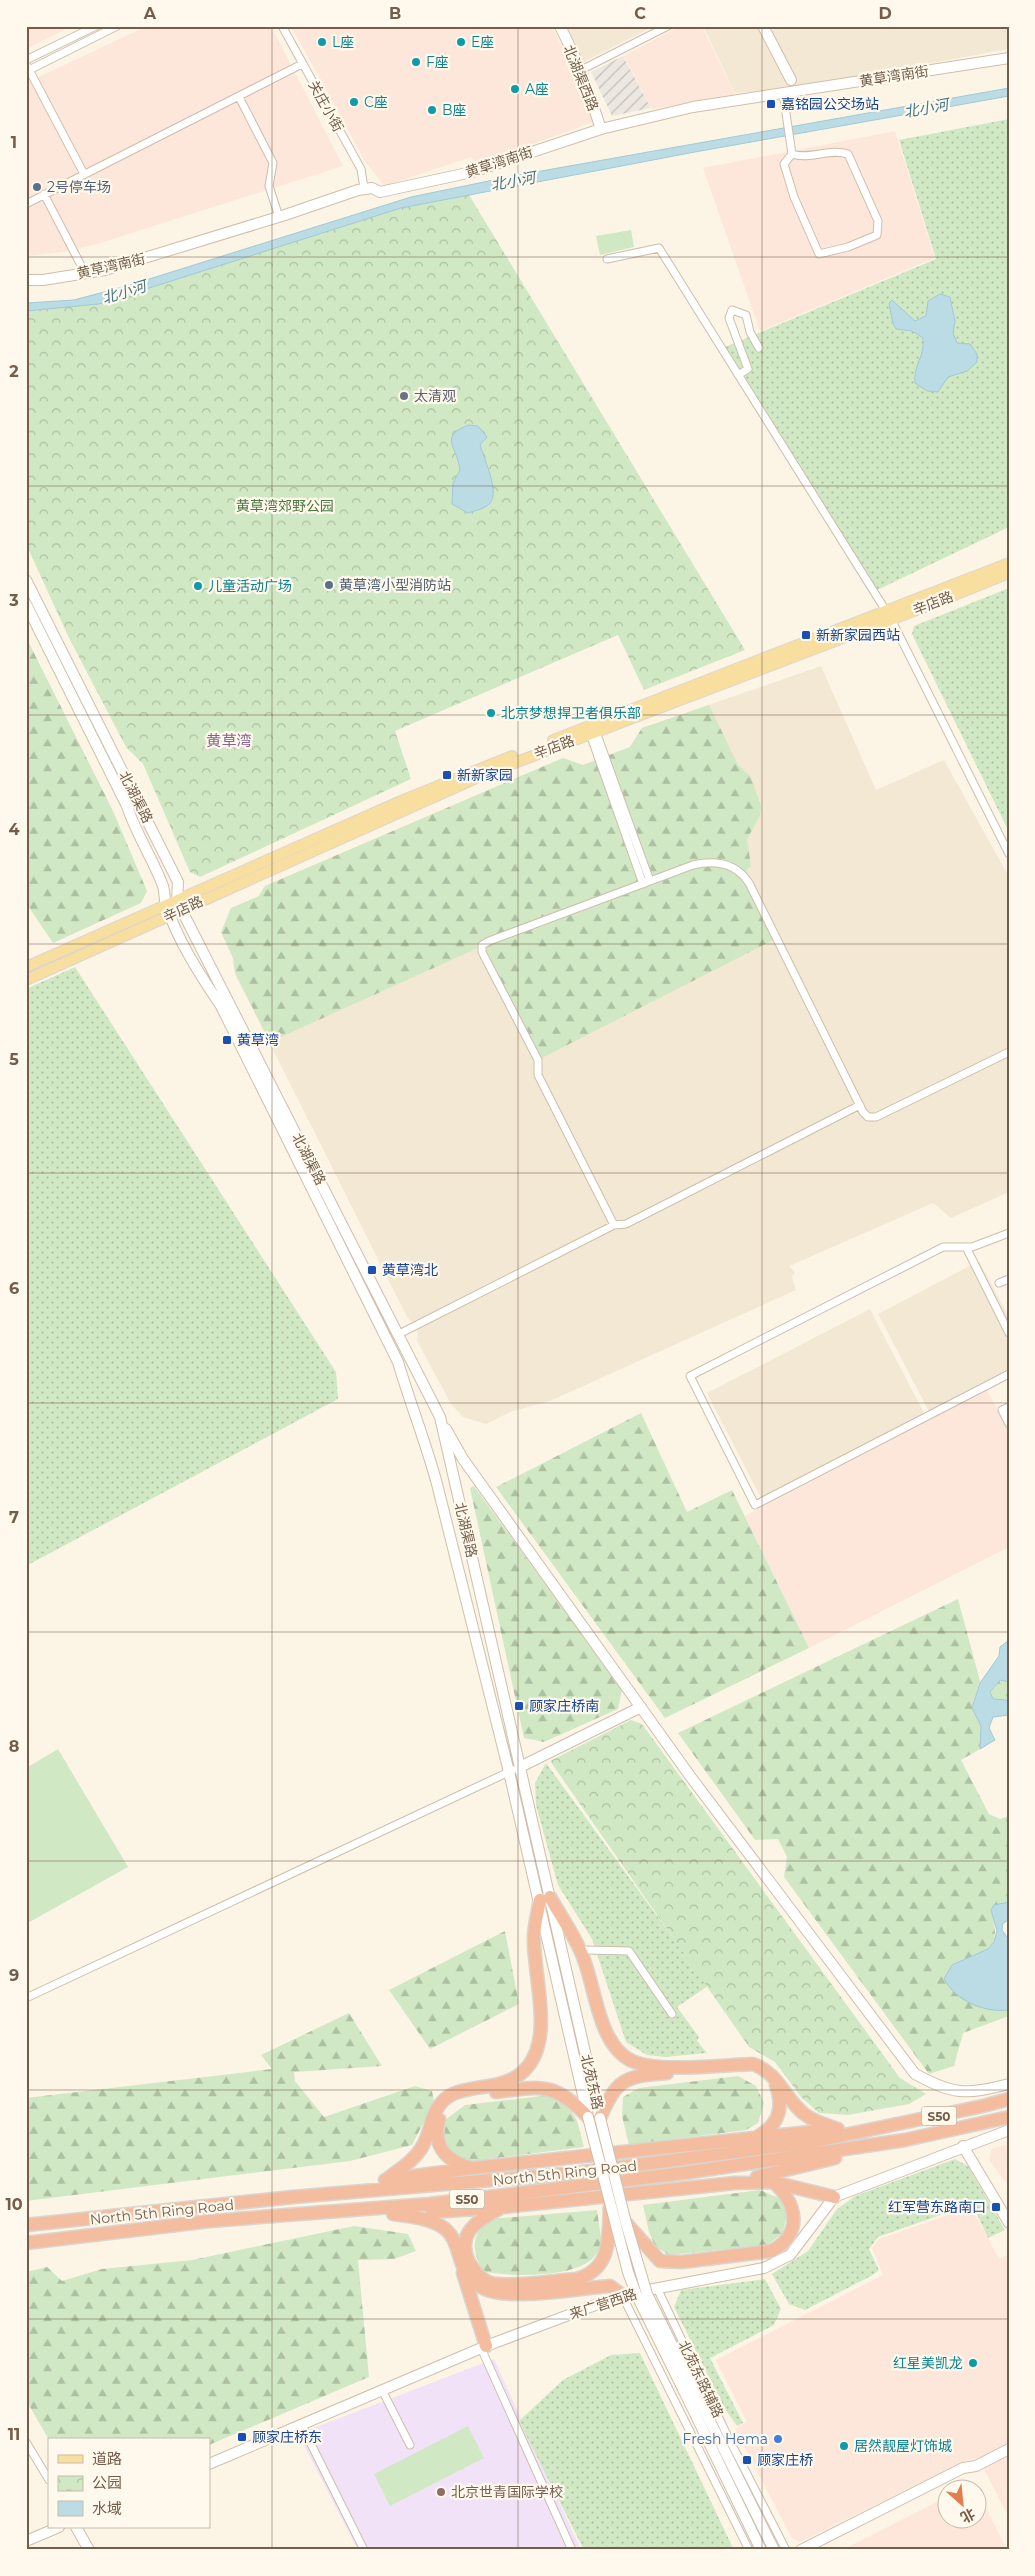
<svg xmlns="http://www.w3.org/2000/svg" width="1035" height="2576" viewBox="0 0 1035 2576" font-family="Montserrat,'Noto Sans SC',sans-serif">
<defs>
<pattern id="industrial-furrows" width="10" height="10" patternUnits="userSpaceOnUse" patternTransform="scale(1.25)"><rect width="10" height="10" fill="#ece7e0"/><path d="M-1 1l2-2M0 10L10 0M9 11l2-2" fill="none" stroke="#c4beb8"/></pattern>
<pattern id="grass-dots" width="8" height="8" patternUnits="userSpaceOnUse" patternTransform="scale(1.25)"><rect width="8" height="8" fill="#d0e9c4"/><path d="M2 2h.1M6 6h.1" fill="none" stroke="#adc0a1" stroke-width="1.8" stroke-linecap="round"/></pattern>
<pattern id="forest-firs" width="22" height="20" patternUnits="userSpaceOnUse" patternTransform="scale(1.25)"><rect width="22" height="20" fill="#d0e9c4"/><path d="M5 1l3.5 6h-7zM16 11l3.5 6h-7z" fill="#adc0a1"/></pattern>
<pattern id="park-crowns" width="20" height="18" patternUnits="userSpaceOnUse" patternTransform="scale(1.25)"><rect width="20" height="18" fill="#d0e9c4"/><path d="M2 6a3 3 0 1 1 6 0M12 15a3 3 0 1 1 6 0" fill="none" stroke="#adc0a1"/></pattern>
</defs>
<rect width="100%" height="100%" fill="#fcf5e6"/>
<!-- residential -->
<path fill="#f3e8d4" d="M 566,26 L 654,26 L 584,62 Z
M 703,26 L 759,26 L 764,35 L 781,26 L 1009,26 L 1009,49 L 783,90 L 735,93 Z
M 821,666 L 876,790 L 944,760 L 1009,877 L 1009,1192 L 951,1218 L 933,1203 L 789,1266 L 795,1273 L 792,1276 L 796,1290 L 550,1401 L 510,1412 L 486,1424 L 463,1417 L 451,1404 L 417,1341 L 418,1332 L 415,1326 L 407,1317 L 235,974 L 233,958 L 221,932 L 258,897 L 265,886 L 563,758 L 583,765 L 630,747 L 642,728 Z
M 979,1261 L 1009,1317 L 1009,1379 L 933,1419 L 878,1314 Z
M 870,1309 L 928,1421 L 764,1504 L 707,1393 Z"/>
<!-- commercial -->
<path fill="#fce7da" d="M 26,26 L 72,26 L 26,49 Z
M 147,26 L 271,26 L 343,166 L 97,244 L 63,252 L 26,256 L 26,83 Z
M 291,26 L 552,26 L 598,120 L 476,165 L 471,157 L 385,186 L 366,163 Z
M 680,26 L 702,26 L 735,94 L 652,109 L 624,56 Z
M 895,131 L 935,258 L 760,331 L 703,168 Z
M 987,1390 L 1009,1431 L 1009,1547 L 809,1648 L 745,1516 Z
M 1009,2144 L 1009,2187 L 990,2161 L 991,2149 Z
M 971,2207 L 999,2259 L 1009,2254 L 1009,2444 L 983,2457 L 964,2461 L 800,2542 L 792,2538 L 735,2429 L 747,2422 L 716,2360 L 883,2275 L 872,2248 L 879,2239 Z
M 1009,2456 L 1009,2518 L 984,2469 Z
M 978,2492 L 1007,2550 L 842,2550 L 947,2497 L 948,2518 L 978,2518 Z"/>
<!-- industrial -->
<path fill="url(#industrial-furrows)" d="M 623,56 L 651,108 L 612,116 L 591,72 Z"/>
<!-- education -->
<path fill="#f2e2f8" d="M 494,2359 L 581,2550 L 358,2550 L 298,2434 Z"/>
<!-- grass -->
<path fill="url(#grass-dots)" d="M 1009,119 L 1009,527 L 875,591 L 725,347 L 936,259 L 899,140 Z
M 1009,588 L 1009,832 L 912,634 L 914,626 Z
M 75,967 L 336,1372 L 338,1399 L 26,1566 L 26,989 Z
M 546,1763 L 708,1986 L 677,2007 L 699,2037 L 697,2041 L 707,2053 L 665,2057 L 647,2055 L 626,2042 L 592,1939 L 558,1885 L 553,1867 L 536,1805 L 535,1783 Z
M 955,2159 L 968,2166 L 1005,2230 L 988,2238 L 973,2206 L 969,2205 L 878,2237 L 869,2249 L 879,2270 L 871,2276 L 805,2310 L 789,2304 L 772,2274 L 808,2251 L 837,2209 L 855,2196 Z
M 765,2279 L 781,2309 L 774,2325 L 710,2358 L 743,2423 L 737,2426 L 725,2409 L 674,2307 L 681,2290 Z
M 640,2353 L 734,2550 L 584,2550 L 519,2421 L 563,2380 L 611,2355 Z"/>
<!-- forest -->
<path fill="url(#forest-firs)" d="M 26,637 L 113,811 L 147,891 L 141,903 L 53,943 L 26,903 Z
M 709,705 L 738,765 L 751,777 L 761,806 L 760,816 L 747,839 L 751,866 L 743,874 L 777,938 L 538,1060 L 480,947 L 270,1042 L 235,973 L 233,958 L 221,932 L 231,908 L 259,896 L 265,886 L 563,758 L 583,765 L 630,747 L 642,728 Z
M 641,1413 L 687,1512 L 732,1490 L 809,1648 L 665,1718 L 496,1487 Z
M 474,1486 L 622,1690 L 618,1709 L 544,1742 L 524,1738 L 470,1488 Z
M 958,1599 L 980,1681 L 972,1708 L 981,1726 L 980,1749 L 961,1760 L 989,1814 L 1000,1819 L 1009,1816 L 1009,1902 L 1002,1903 L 991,1910 C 1003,1953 987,1950 952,1965 L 1002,2011 L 1009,2010 L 1009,2016 L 963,2033 L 954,2066 L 929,2074 L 784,1877 L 787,1857 L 778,1839 L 755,1840 L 678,1733 Z
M 1000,1680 L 1009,1682 L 1009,1703 L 1006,1700 L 993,1699 L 990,1693 Z
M 505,1931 L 519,2004 L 430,2049 L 389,1990 Z
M 349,2013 L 382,2066 L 294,2072 L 295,2081 L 324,2117 L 415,2086 L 432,2091 L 434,2102 L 412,2145 L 350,2161 L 26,2201 L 26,2098 L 272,2069 L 261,2055 Z
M 738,2076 L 756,2086 L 764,2103 L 758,2123 L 746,2130 L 629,2145 L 622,2116 L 623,2097 L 639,2088 Z
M 550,2095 C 578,2111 576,2117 584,2147 L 465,2162 L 448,2151 L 441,2135 L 445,2120 L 465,2105 Z
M 760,2190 L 779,2198 L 787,2213 L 783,2233 L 767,2245 L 669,2255 L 655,2246 L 649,2232 L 643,2205 Z
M 597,2210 L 602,2245 C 599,2249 595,2257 591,2260 C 569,2278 509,2277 482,2271 C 472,2248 470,2237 490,2219 Z
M 354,2226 L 408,2234 L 416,2251 L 394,2259 L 358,2260 L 369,2377 L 209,2445 L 209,2440 L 49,2440 L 26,2400 L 26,2272 L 47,2267 L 62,2281 L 102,2269 L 192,2260 Z"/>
<!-- park -->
<path fill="url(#park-crowns)" d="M 466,190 L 745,650 L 644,690 L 618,635 L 395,731 L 411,779 L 200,877 L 190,872 L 143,764 L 126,747 L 69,638 L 26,544 L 26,307 L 78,306 L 420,198 Z
M 631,1720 L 642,1724 L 900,2078 L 926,2094 L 909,2104 L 848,2115 L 819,2113 L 801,2097 L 775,2062 L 749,2047 L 550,1761 Z"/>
<!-- pitch -->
<path fill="#d0e9c4" d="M 631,230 L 634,247 L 600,255 L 596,236 Z
M 58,1749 L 128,1867 L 26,1924 L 26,1768 Z
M 468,2426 L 484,2458 L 390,2506 L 374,2474 Z"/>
<!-- water -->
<path fill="#bbdbe5" stroke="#a1c9d6" d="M 1009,88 L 1009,96 L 695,152 L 401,208 L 99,304 L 26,311 L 26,303 L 74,300 L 130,285 L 411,197 L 513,176 Z
M 940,294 L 950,297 L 955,321 L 953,333 L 957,343 L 970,344 L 977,354 L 977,362 L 967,371 L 948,377 L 938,392 L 927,391 L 915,383 C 913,365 925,357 923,338 L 912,331 L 896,329 L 893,324 L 889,303 L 892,300 L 915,321 L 926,316 L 928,301 Z
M 469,425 L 478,426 L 487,437 L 480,445 C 484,459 501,494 489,504 C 484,509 474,511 468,513 L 452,504 L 453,483 L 460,470 C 457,446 438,436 469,425 Z
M 1009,1640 L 1009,1682 L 1000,1680 L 990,1692 L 993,1699 L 1006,1700 L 1009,1703 L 1009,1715 L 993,1717 L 989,1728 L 995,1740 L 980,1749 L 981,1726 L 972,1708 L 980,1683 L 999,1656 L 1000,1647 Z
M 1009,1902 L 1009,1920 L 1003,1923 L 1002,1930 L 1009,1940 L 1009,2010 C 984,2013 956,2001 944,1979 L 952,1965 L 988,1949 L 994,1942 L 997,1931 L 991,1910 L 994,1905 Z"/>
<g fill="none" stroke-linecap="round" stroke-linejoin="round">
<defs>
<path id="street" d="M 282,26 L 361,169 L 364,188
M 26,60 L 96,26
M 26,64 L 84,174
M 581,70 L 668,26
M 27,71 L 117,26
M 783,93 L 792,154 L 784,164 L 794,197 L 819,254 L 848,247 L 877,235 L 878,221 L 848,154 C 830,148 810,160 792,154
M 239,97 L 273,163 L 269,186 L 279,217
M 44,194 L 85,273
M 26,204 L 302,64
M 607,259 L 659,248 L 891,619 L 1009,854
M 738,375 L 748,369 L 729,318 L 732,310 L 746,315 L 750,332 L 759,348
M 595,729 L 650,881
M 589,731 L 643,884
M 614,1225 L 538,1075 L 538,1060 L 482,952 L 482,945 L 489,941 L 693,865 C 715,860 736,863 749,883 L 863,1112 L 868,1117 L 876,1117 L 1009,1052
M 1009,1233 L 972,1247 L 943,1247 L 690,1376 L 755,1505 L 1009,1374
M 966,1247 L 1009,1333
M 999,1283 L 1009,1279
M 399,1334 L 614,1225 L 626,1224 L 860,1105
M 1009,1407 L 1002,1410 L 1009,1424
M 585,1950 L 629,1951 L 672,2014
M 26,1998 L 513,1770
M 657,2288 L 727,2435 L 786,2550
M 622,2295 L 749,2550
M 481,2348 L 572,2550
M 382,2390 L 410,2445
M 301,2424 L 364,2550
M 26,2442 L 49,2480"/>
<path id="secondary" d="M 560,26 L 581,70 L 601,129
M 763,26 L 791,80
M 26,280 L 43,280 L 105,270 L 285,215 L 358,190 L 372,188 L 380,192 L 472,172 L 601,129 L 693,107 L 1009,58
M 26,580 L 178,882 L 177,901 L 440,1417 L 600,2118
M 26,604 L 127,806 C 136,834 153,859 163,886 C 165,892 164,899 166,905 C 178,941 200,975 221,1006 L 398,1362 C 410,1403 426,1443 437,1484 L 509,1772 L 588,2117
M 446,1429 L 463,1459 L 690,1776 L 915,2074 C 954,2095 965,2095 1009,2084
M 520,1767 L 641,1707
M 963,2146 L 1009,2223
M 693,2387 L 774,2550
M 684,2391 L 761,2550
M 209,2464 L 486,2346 L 622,2295 L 764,2268 L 790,2255 L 834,2197 L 1009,2130
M 76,2527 L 89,2550
M 26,2541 L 59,2527
M 801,2550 L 963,2468 L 976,2466 L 1009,2449"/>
<path id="primary" d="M 553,740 L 1009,563
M 26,967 L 401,801 L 512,756
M 26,980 L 483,775 L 935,603 L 1009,573"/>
<path id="highway" d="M 550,1897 C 560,1915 572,1932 580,1950 C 596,1982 596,2044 632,2061 C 659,2073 722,2065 753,2064 C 778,2073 784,2097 803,2113 C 813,2121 823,2124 835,2128
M 496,2092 C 542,2086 554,2082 588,2117
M 600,2118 C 617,2079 624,2076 667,2073
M 439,2119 C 433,2145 443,2159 468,2167
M 757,2137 C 779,2125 784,2108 776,2085
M 757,2177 L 835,2158
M 385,2180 L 473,2168 L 838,2129
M 386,2180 C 398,2170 414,2161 422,2147 C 431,2133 430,2115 442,2102 C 458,2083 496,2092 519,2075 C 558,2046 533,1979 534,1938 C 534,1925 538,1912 540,1900
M 499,2209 C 476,2221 456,2234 469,2262 C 474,2271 481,2280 491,2283 C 508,2288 557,2280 577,2279 C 613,2268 608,2236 610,2204
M 432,2212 L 504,2207 L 735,2183 L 773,2182 L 834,2197
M 393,2214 C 409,2216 427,2218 441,2226 C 466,2241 452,2276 485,2289 C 513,2301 579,2288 610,2286 L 622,2295
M 626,2223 L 660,2261 L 682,2262 L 771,2251 C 804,2235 797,2202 773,2182
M 26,2225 L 293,2197 L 576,2173 L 811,2142 L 983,2106 L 1009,2099
M 26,2243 L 210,2221 L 430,2204 L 684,2173 L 905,2140 L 1009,2117
M 463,2273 L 486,2346"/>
</defs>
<!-- street casing -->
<use href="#street" stroke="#cdbeac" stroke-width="9"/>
<!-- secondary casing -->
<use href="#secondary" stroke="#d0beaa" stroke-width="12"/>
<!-- primary casing -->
<use href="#primary" stroke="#dbd5d0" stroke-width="12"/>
<!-- highway casing -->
<use href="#highway" stroke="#dbd5d0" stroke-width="15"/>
<!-- street -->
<use href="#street" stroke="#fff" stroke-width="7"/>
<!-- secondary -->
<use href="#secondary" stroke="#fff" stroke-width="10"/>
<!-- primary -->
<use href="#primary" stroke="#f8dfa0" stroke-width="10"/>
<!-- highway -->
<use href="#highway" stroke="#f4bd9f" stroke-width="12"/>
<defs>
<path id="secondary-bridge" d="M 588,2117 L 628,2272 L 636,2294 L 684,2391
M 600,2118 L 626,2223 L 647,2294 L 693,2387"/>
</defs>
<!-- secondary-bridge casing -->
<use href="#secondary-bridge" stroke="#d0beaa" stroke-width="12" stroke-linecap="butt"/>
<!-- secondary-bridge -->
<use href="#secondary-bridge" stroke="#fff" stroke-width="10"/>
</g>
<!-- grid -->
<path fill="none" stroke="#745e4b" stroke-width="1" stroke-opacity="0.55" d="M 272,26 L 272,2550M 518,26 L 518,2550M 762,26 L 762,2550M 26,257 L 1009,257M 26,486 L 1009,486M 26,715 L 1009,715M 26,944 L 1009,944M 26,1173 L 1009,1173M 26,1403 L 1009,1403M 26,1632 L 1009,1632M 26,1861 L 1009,1861M 26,2090 L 1009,2090M 26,2319 L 1009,2319"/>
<!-- markers -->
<g fill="#0f9aa8" stroke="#fef9ec" stroke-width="2">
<circle cx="322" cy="42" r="5"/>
<circle cx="461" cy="42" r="5"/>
<circle cx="416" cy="62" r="5"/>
<circle cx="515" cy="89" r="5"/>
<circle cx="354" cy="102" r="5"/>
<circle cx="432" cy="110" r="5"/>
<circle cx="198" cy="586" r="5"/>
<circle cx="491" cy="713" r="5"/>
<circle cx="973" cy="2363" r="5"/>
<circle cx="844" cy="2446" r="5"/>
</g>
<g fill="#1a4fb4" stroke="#fef9ec" stroke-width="2">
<rect x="766" y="99" width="10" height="10" rx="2.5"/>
<rect x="801" y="630" width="10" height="10" rx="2.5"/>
<rect x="442" y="770" width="10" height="10" rx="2.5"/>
<rect x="222" y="1035" width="10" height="10" rx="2.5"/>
<rect x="367" y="1265" width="10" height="10" rx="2.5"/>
<rect x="514" y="1701" width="10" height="10" rx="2.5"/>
<rect x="991" y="2202" width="10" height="10" rx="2.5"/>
<rect x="237" y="2432" width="10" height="10" rx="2.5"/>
<rect x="742" y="2455" width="10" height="10" rx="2.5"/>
</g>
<g fill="#5c6f8a" stroke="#fef9ec" stroke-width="2">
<circle cx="37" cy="187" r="5"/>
<circle cx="329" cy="585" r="5"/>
</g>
<circle fill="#6b7280" stroke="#fef9ec" stroke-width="2" cx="404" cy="396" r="5"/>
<circle fill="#3f7fe0" stroke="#fef9ec" stroke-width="2" cx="778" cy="2439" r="5"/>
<circle fill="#8d6e63" stroke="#fef9ec" stroke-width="2" cx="441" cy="2492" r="5"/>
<g text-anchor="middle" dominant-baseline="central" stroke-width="4.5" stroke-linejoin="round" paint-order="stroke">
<!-- shield labels -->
<g fill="#fef9ec" stroke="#9d8c7b" stroke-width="1">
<rect x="921.5" y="2106.5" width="35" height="19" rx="4"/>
<rect x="449.5" y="2189.5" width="35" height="19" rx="4"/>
</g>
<g font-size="12" font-weight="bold" fill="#745e4b">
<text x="939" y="2116">S50</text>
<text x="467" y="2199">S50</text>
</g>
<!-- culture labels -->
<g font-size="14" fill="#0d838f" stroke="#fef9ec" text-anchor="start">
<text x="332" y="42">L座</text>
<text x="471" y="42">E座</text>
<text x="426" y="62">F座</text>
<text x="525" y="89">A座</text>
<text x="364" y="102">C座</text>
<text x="442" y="110">B座</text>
<text x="208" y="586">儿童活动广场</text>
<text x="501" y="713">北京梦想捍卫者俱乐部</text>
<text x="963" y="2363" text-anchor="end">红星美凯龙</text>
<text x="854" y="2446">居然靓屋灯饰城</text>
</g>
<!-- street labels -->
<g font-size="14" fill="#745e4b" stroke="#fef9ec">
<text transform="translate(894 76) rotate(-9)">黄草湾南街</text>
<text transform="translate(581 78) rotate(68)">北湖渠西路</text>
<text transform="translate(326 106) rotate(61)">关庄小街</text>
<text transform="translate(499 162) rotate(-18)">黄草湾南街</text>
<text transform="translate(111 266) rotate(-13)">黄草湾南街</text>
<text transform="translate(933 603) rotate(-21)">辛店路</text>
<text transform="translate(554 747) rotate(-20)">辛店路</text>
<text transform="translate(136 797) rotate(63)">北湖渠路</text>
<text transform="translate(183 909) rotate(-25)">辛店路</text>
<text transform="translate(309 1159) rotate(63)">北湖渠路</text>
<text transform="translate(466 1530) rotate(77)">北湖渠路</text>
<text transform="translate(592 2082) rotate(77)">北苑东路</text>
<text transform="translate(565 2173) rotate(-6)">North 5th Ring Road</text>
<text transform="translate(162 2212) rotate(-6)">North 5th Ring Road</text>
<text transform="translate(603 2304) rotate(-18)">来广营西路</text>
<text transform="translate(701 2379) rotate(64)">北苑东路辅路</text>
</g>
<!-- transit labels -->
<g font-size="14" fill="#164399" stroke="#fef9ec" text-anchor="start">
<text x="781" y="104">嘉铭园公交场站</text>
<text x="816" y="635">新新家园西站</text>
<text x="457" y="775">新新家园</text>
<text x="237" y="1040">黄草湾</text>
<text x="382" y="1270">黄草湾北</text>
<text x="529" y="1706">顾家庄桥南</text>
<text x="986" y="2207" text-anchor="end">红军营东路南口</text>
<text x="252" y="2437">顾家庄桥东</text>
<text x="757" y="2460">顾家庄桥</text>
</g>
<!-- service labels -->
<g font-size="14" fill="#4e5e75" stroke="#fef9ec" text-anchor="start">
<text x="47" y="187">2号停车场</text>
<text x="339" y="585">黄草湾小型消防站</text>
</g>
<!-- worship labels -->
<g font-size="14" fill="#5b616d" stroke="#fef9ec" text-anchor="start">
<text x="414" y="396">太清观</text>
</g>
<!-- park labels -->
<g font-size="14" fill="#4e7943" stroke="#fef9ec">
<text x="285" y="506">黄草湾郊野公园</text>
</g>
<!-- shop labels -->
<g font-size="14" fill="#366cbe" stroke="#fef9ec" text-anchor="end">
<text x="768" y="2439">Fresh Hema</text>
</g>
<!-- education labels -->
<g font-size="14" fill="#785e54" stroke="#fef9ec" text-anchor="start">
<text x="451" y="2492">北京世青国际学校</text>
</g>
<!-- water labels -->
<g font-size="15" font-style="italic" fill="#467687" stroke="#fef9ec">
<text transform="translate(926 108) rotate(-10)">北小河</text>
<text transform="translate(513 181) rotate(-10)">北小河</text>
<text transform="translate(124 292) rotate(-17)">北小河</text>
</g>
<!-- neighbourhood labels -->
<g font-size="15" fill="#866390" stroke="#fef9ec">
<text x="229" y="740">黄草湾</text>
</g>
</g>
<!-- border -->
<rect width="1035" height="2576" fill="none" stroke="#fef9ec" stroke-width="55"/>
<!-- legend -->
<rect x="48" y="2438" width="162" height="90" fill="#fef9ec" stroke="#c7bbac"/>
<rect x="58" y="2455" width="25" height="8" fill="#f8dfa0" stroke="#c7bbac"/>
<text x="92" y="2464" font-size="15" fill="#745e4b">道路</text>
<rect x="58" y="2476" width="25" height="15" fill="url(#park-crowns)" stroke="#c7bbac"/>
<text x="92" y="2488" font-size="15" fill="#745e4b">公园</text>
<rect x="58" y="2501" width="25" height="15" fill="#bbdbe5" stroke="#c7bbac"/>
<text x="92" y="2514" font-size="15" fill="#745e4b">水域</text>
<!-- north arrow -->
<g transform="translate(962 2504) rotate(153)"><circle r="24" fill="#fef9ec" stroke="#c7bbac"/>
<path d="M0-4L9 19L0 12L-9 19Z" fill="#e27d4f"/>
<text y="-8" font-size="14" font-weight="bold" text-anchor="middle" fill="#745e4b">北</text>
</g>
<rect x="28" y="28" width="980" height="2520" fill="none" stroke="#745e4b" stroke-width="2"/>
<g font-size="16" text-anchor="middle" font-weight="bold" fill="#745e4b">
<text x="150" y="19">A</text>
<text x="395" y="19">B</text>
<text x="640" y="19">C</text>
<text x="885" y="19">D</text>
<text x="14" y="148">1</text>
<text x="14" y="377">2</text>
<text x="14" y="606">3</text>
<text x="14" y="835">4</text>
<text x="14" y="1065">5</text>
<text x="14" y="1294">6</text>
<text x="14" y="1523">7</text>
<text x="14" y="1752">8</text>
<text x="14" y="1981">9</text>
<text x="14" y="2210">10</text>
<text x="14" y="2440">11</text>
</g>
</svg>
